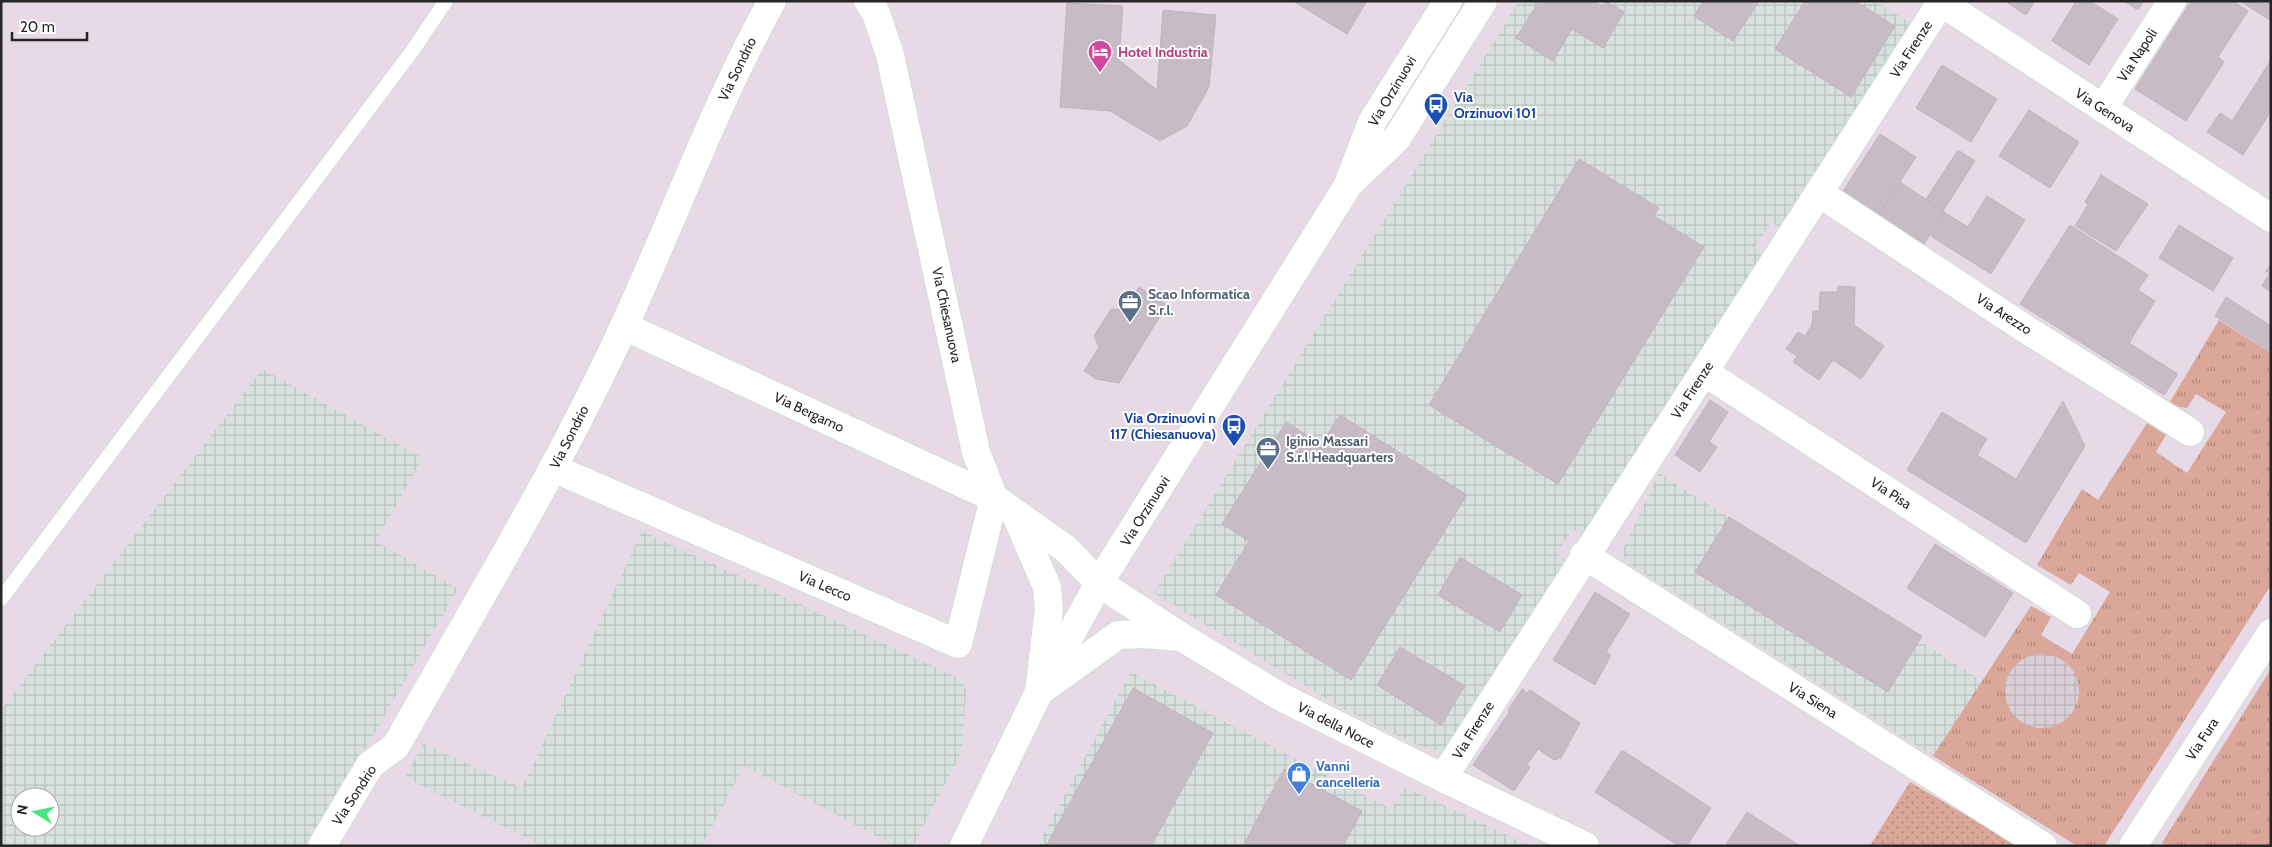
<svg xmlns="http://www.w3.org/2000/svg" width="2272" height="847" viewBox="0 0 2272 847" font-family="Cabin,sans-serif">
<defs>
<pattern id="industrial-grid" width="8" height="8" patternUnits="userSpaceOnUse" patternTransform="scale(1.25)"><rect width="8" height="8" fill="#d9e1df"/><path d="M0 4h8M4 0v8" fill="none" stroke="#bac1bf"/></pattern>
<pattern id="grass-dots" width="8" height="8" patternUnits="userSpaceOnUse" patternTransform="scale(1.25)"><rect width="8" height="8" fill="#daa79a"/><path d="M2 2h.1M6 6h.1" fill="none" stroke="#b1887d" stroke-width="1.8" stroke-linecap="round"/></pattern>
<pattern id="park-tufts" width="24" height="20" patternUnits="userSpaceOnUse" patternTransform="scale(1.25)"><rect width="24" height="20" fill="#daa79a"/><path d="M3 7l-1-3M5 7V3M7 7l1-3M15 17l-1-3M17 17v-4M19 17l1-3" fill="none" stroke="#b1887d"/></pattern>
<pattern id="plaza-grid" width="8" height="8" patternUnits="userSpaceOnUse" patternTransform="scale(1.25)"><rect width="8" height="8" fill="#d9cfd7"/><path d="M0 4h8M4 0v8" fill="none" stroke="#bab2b8"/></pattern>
</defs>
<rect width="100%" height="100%" fill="#e8d9e6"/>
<!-- industrial -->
<path fill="url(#industrial-grid)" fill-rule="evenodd" d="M 1519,1 L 1875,1 L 1910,23 L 1783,229 L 1771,222 L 1755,247 L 1764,259 L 1586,533 L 1572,530 L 1557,554 L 1567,562 L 1445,753 L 1419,746 L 1343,709 L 1154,593 Z
M 262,369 L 423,458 L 376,541 L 458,589 L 309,846 L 1,846 L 1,710 ZM 20,797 L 50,797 L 50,827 L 20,827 Z
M 1659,473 L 1982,681 L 1933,756 L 1629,564 L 1625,559 L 1623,549 Z
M 642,531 L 961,679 L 966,691 L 962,751 L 913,846 L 895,846 L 744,766 L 702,846 L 543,846 L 405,778 L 423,744 L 522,788 Z
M 1131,672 L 1391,809 L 1405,787 L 1531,846 L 1037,846 Z"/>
<!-- grass -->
<path fill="url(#grass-dots)" d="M 1910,782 L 2018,846 L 1870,846 Z"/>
<!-- park -->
<path fill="url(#park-tufts)" d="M 2219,320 L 2271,353 L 2271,585 L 2104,846 L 2077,846 L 1933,756 L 2031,606 L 2051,617 L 2041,635 L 2072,654 L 2110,592 L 2079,573 L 2071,585 L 2037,565 L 2082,489 L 2098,500 L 2147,423 L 2166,435 L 2156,452 L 2187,473 L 2226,412 L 2196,394 L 2187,408 L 2168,405 Z
M 2271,669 L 2271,846 L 2166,846 L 2162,843 Z"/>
<!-- plaza -->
<path fill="url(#plaza-grid)" d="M2005 691a37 37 0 1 1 74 0a37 37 0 1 1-74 0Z"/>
<!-- building -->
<path fill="#c7bbc5" stroke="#c3b3c0" d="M 1293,1 L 1367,1 L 1347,34 Z
M 1539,1 L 1594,1 L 1602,6 L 1606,1 L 1624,12 L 1603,48 L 1572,29 L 1553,61 L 1516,38 Z
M 1703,1 L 1759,1 L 1733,41 L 1694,16 Z
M 1805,1 L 1855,1 L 1895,26 L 1851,97 L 1775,49 Z
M 2005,1 L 2035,1 L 2026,15 Z
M 2076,1 L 2090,1 L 2118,19 L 2089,65 L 2052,41 Z
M 2124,1 L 2144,1 L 2138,10 Z
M 2191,1 L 2233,1 L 2248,11 L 2218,57 L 2224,62 L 2186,121 L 2135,89 Z
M 2240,1 L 2271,1 L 2271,21 Z
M 1067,3 L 1123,6 L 1119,60 L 1157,90 L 1163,10 L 1216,15 L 1209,87 L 1187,126 L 1160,141 L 1110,111 L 1060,107 Z
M 2271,60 L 2271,111 L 2243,155 L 2207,132 L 2220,113 L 2232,121 Z
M 1942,65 L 1997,99 L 1971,142 L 1916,108 Z
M 2029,110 L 2079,142 L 2050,188 L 1999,156 Z
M 1880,134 L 1916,157 L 1879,214 L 1843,191 Z
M 1958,150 L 1975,161 L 1943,211 L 1926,199 Z
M 1579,159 L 1659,208 L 1654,216 L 1704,247 L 1558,484 L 1429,405 Z
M 2101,175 L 2148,204 L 2116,251 L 2075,226 L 2088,204 L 2085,202 Z
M 1900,182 L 1945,212 L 1924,244 L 1879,214 Z
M 1987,196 L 2025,220 L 1991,274 L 1931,236 L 1945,213 L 1968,227 Z
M 2070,225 L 2148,275 L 2138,290 L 2155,301 L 2129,343 L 2178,374 L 2164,395 L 2020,304 Z
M 2179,225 L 2233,258 L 2213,291 L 2159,258 Z
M 2271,264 L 2271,292 L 2262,286 L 2270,273 L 2266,271 Z
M 1838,286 L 1855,287 L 1854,325 L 1884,346 L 1861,379 L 1833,360 L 1819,380 L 1793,362 L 1797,356 L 1786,349 L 1798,332 L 1805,336 L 1812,325 L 1813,311 L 1819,311 L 1820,292 L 1837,292 Z
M 1139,287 L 1167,305 L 1119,383 L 1096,379 L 1084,371 L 1099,347 L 1094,336 L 1111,309 L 1125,309 Z
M 2226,297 L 2271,326 L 2271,352 L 2215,316 Z
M 1710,400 L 1728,412 L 1709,442 L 1717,447 L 1700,472 L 1675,455 Z
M 2063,401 L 2085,446 L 2026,543 L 1907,470 L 1942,412 L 1987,439 L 1977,455 L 2016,479 Z
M 1340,415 L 1467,495 L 1351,680 L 1216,595 L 1249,541 L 1222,524 L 1286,422 L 1321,444 Z
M 1729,517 L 1922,636 L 1888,692 L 1695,572 Z
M 1935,544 L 2013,593 L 1985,637 L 1907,588 Z
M 1460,557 L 1522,595 L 1500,632 L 1438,595 Z
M 1595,592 L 1630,614 L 1606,652 L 1611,655 L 1595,685 L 1553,660 Z
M 1400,647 L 1465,686 L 1441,725 L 1377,685 Z
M 1133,688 L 1213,733 L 1151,846 L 1046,846 Z
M 1522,689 L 1527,693 L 1530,690 L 1580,723 L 1561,758 L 1554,760 L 1538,749 L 1527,765 L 1530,767 L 1514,791 L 1473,765 L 1510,711 L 1508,710 Z
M 1622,750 L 1711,808 L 1687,846 L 1679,846 L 1595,792 Z
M 1284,769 L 1362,811 L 1343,846 L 1243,846 Z
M 1747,812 L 1800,846 L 1725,846 Z"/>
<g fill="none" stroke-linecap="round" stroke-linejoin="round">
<defs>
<path id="lane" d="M 1,599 L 413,50 L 446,1"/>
<path id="street" d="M 868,1 L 876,13 L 890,55 L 976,452 L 994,498 L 1066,549 L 1099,583 L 1183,638 L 1281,697 L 1443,778 L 1585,846
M 1939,1 L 2271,218
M 2103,108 L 2172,1
M 1819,193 L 2024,328 L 2190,432
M 1704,372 L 2077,614
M 553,468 L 958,644 L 994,498 L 624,326
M 1015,513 L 1047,587 L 1049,609 L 1039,692
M 1584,555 L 2043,846
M 1039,692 L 1118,635 L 1145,634 L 1179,637
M 1443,778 L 1942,1
M 322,846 L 370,765 L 396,746 C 474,607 558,470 624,326 C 674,218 714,106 772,1
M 2133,846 L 2271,633"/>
<path id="secondary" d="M 1353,180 L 1397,138 L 1483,1
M 964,846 L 1039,692 L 1099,583 L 1347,187 L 1372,122 L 1448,1"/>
</defs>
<!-- lane casing -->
<use href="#lane" stroke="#cfded4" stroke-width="16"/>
<!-- street casing -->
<use href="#street" stroke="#cfded4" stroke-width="30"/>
<!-- secondary casing -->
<use href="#secondary" stroke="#cfded4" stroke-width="30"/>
<!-- lane -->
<use href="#lane" stroke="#fff" stroke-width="14"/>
<!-- street -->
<use href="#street" stroke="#fff" stroke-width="28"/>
<!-- secondary -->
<use href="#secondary" stroke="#fff" stroke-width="28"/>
</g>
<!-- icons -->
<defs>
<symbol id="hotel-pin" viewBox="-11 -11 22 30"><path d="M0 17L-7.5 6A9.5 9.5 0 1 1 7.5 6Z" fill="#d1479c" stroke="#fff"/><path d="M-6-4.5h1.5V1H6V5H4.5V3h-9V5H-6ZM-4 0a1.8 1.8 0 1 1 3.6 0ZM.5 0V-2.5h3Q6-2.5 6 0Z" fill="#fff"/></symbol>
<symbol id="bus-pin" viewBox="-11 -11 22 30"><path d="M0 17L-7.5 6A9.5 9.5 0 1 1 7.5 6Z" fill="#1a4fb4" stroke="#fff"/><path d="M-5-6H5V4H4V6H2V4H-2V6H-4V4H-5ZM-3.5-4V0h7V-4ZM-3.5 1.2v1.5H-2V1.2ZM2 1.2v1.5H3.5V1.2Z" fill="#fff"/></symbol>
<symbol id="office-pin" viewBox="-11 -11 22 30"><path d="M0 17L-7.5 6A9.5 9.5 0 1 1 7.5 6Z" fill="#5c6f8a" stroke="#fff"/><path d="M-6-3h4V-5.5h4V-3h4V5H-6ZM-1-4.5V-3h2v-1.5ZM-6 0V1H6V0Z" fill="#fff"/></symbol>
<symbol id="shop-pin" viewBox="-11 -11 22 30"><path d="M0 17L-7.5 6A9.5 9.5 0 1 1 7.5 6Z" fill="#3f7fe0" stroke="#fff"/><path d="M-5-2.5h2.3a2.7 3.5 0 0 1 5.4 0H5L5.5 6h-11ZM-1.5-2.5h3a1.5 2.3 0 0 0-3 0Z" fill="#fff"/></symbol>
</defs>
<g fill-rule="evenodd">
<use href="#hotel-pin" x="1086" y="38" width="28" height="38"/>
<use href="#bus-pin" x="1422" y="91" width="28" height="38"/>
<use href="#office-pin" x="1116" y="288" width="28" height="38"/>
<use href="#bus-pin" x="1220" y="412" width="28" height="38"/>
<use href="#office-pin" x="1254" y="435" width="28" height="38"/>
<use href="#shop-pin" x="1285" y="760" width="28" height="38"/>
</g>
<g text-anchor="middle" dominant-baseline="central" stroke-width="4" stroke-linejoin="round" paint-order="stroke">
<!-- street labels -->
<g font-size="14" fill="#262626" stroke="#fff">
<text transform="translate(1911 49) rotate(-57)">Via Firenze</text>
<text transform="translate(2137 55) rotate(-57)">Via Napoli</text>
<text transform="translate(737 69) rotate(-64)">Via Sondrio</text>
<text transform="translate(1392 91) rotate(-59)">Via Orzinuovi</text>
<text transform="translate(2105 110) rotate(33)">Via Genova</text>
<text transform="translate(2004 314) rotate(33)">Via Arezzo</text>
<text transform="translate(947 315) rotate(78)">Via Chiesanuova</text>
<text transform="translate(1692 390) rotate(-57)">Via Firenze</text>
<text transform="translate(809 412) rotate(25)">Via Bergamo</text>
<text transform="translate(569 437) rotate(-63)">Via Sondrio</text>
<text transform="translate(1891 493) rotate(33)">Via Pisa</text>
<text transform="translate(1145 511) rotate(-58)">Via Orzinuovi</text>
<text transform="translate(825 586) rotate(23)">Via Lecco</text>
<text transform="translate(1813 700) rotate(32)">Via Siena</text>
<text transform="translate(1336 725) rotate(27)">Via della Noce</text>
<text transform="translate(1473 730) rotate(-58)">Via Firenze</text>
<text transform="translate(2202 739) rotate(-57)">Via Fura</text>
<text transform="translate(354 795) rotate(-57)">Via Sondrio</text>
</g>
<!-- hotel labels -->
<g font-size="14" font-weight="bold" fill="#b23c85" stroke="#fff" text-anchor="start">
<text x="1118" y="52">Hotel Industria</text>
</g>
<!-- transit labels -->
<g font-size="14" font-weight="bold" fill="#164399" stroke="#fff" text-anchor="start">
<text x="1454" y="97">Via<tspan x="1454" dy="16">Orzinuovi 101</tspan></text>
<text x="1216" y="418" text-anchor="end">Via Orzinuovi n<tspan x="1216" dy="16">117 (Chiesanuova)</tspan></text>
</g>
<!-- service labels -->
<g font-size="14" font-weight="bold" fill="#4e5e75" stroke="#fff" text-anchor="start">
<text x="1148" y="294">Scao Informatica<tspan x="1148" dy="16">S.r.l.</tspan></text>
<text x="1286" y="441">Iginio Massari<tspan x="1286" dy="16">S.r.l Headquarters</tspan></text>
</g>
<!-- shop labels -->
<g font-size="14" font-weight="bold" fill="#366cbe" stroke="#fff" text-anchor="start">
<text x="1316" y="766">Vanni<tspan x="1316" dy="16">cancelleria</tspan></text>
</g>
</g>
<!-- border -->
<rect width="2272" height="847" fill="none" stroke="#262626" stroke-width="5"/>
<!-- north arrow -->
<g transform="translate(35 812) rotate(280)"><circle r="24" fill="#ffffff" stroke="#a8a8a8"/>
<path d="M0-4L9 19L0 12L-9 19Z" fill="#47e77f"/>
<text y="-8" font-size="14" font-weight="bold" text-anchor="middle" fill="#262626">N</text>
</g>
<!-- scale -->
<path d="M12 32v8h75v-8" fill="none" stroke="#262626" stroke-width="2.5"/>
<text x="20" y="32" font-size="15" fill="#262626" stroke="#ffffff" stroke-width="4" paint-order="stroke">20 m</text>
</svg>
